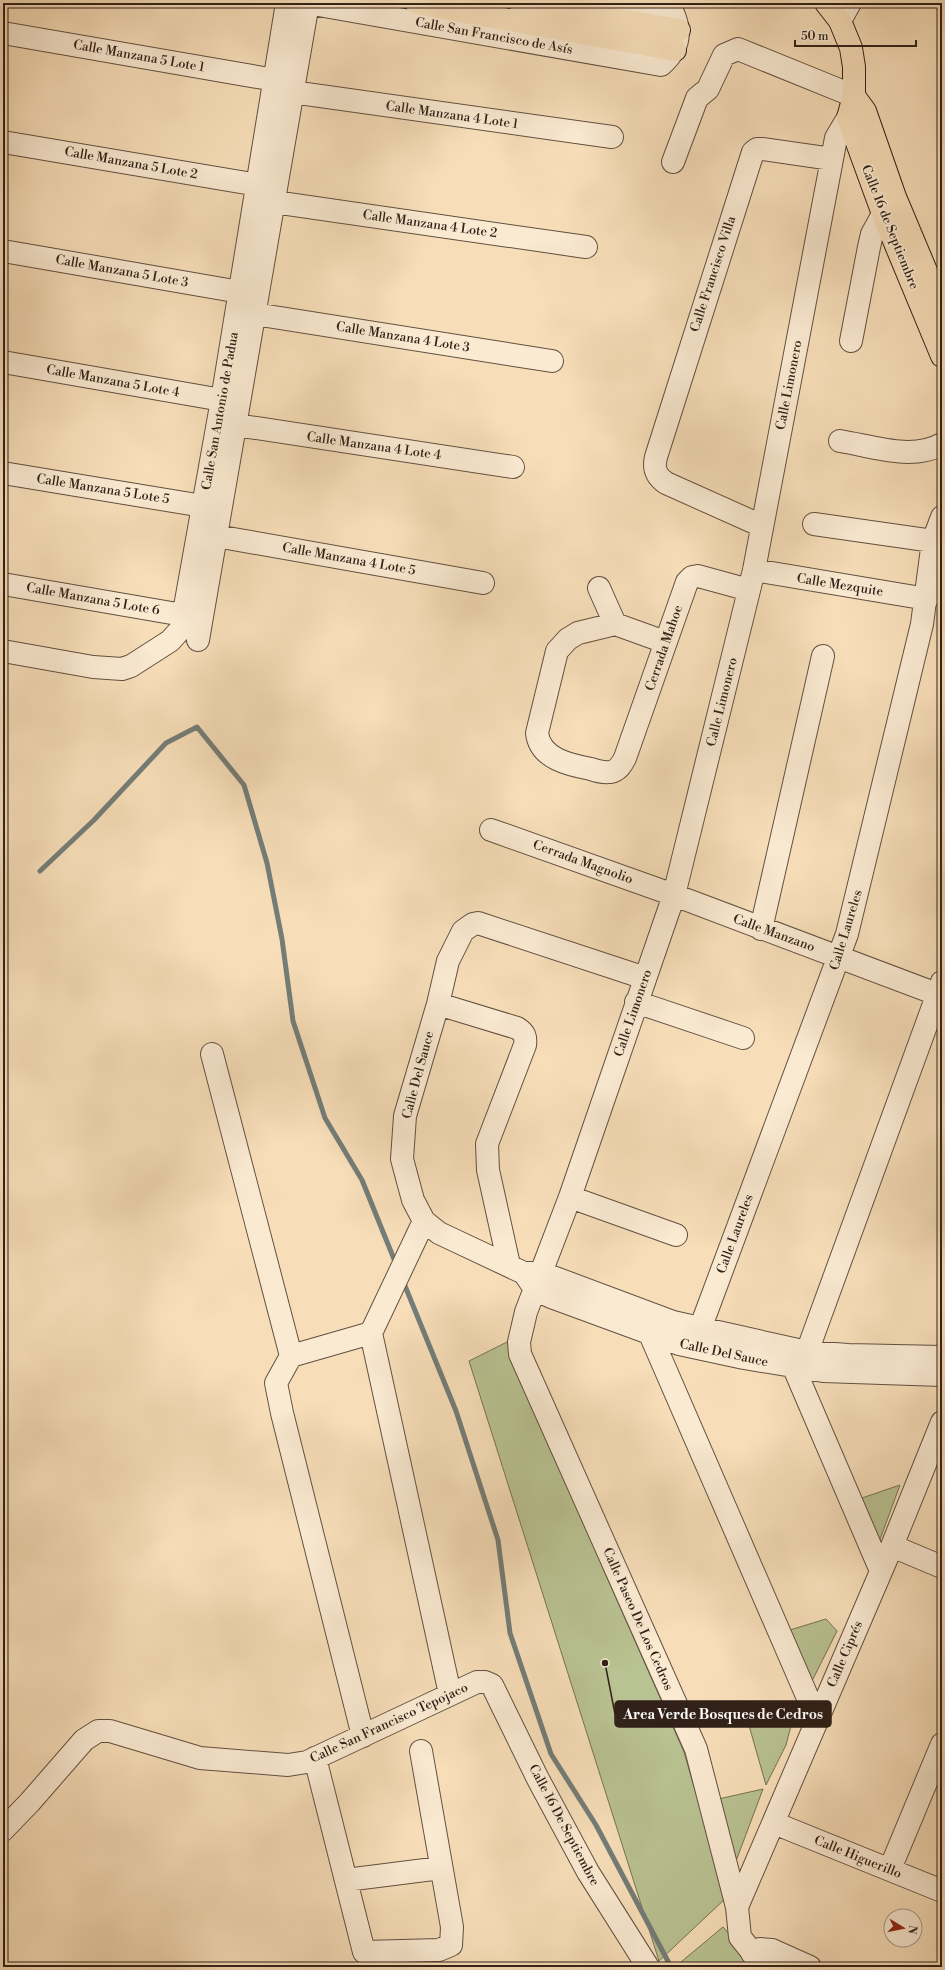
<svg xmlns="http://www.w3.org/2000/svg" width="945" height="1970" viewBox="0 0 945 1970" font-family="'Libre Bodoni',serif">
<rect width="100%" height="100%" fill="#f7deb9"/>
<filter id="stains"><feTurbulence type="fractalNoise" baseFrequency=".005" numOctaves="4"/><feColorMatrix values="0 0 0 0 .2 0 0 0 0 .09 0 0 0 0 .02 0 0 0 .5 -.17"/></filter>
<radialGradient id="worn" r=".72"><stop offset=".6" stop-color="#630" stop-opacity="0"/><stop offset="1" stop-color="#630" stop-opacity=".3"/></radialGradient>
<!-- green -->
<path fill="#b9c292" stroke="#757255" d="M 515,1338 L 605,1573 L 684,1752 L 726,1898 L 659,1961 L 469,1361 Z
M 900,1485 L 879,1542 L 859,1499 Z
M 826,1619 L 837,1631 L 808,1689 L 780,1633 Z
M 796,1707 L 786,1745 L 766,1785 L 748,1722 Z
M 763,1789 L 736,1861 L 714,1800 Z
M 723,1927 L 760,1967 L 675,1967 Z"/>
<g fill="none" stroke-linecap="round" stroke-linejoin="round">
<!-- stream -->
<path stroke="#747d78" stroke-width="5" d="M 40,871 L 94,820 L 166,743 L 197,727 L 244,785 L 267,863 L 282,939 L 293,1021 L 325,1118 L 362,1180 L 396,1264
M 403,1281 L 456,1411 L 498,1540 L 510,1633 L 551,1754 L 596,1825 L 671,1967"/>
<defs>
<path id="minor" d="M 307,3 L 661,65 C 678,50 682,33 673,13 L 620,3
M 840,21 L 850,3
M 3,33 L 275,80
M 292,92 L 612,137
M 3,142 L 258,185
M 673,162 L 697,98 L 708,89 L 724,55 L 738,49 L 854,96
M 274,202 L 586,247
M 3,251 L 240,292
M 255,314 L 552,361
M 851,341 L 869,247 L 872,234 L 883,214
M 3,362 L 222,400
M 236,425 L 513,467
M 840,441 C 872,446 912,461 942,444
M 3,473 L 203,506
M 814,524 L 933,541
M 762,526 L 666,483 C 656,476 653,469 656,457 L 753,152 L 757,149 L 762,149 L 832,159
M 216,536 L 483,583
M 754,570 L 927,599
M 3,584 L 183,615
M 599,588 L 615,624 L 665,642
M 615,624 L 578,633 L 568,639 L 557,651 L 537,733 C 540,759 570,765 591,769 C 597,771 604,773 610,772 C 618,771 622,764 625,758 L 687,582 L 692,577 L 698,576 L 749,590
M 198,640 L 308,3
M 3,651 L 93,667 L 122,669 L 131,666 L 170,641 L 181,629 L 222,400 L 287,3
M 491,830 L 674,895 L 942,996
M 761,929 L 823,656
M 645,978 L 478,923 L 473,924 L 463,931 L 448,961 L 438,1004 L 405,1116 L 402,1159 L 413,1200 L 424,1221 L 439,1233 L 524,1273 L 535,1289 L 551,1297 L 679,1344 L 744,1358 L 823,1371 L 942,1375
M 636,1002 L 743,1038
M 438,1004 L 517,1028 C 525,1033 526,1037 525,1045 L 487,1144 L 488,1170 L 509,1265
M 212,1054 L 291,1356 L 276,1383 L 282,1413 L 363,1736
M 570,1197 L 676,1235
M 528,1273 L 542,1273 L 673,1322 L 807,1352 L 848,1355 L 942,1357
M 700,1329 L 847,934 L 922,624 L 933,541 L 942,517
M 371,1333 L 424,1221
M 650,1334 L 817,1719
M 807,1352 L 942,982
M 291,1356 L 371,1333 L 450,1694
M 794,1368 L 881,1571
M 892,1546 L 942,1567
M 315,1758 L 364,1952 L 439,1950 L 451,1945 L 452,1927 L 421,1751
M 774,1823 L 942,1891
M 3,1830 L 30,1802 L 84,1740 L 98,1731 L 110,1731 L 200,1758 L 288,1765 L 307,1762 L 477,1682 L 485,1682 L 492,1685 L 538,1779 L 588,1872 L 648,1967
M 890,1869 L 942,1744
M 346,1880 L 441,1868
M 737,1907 L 892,1546 L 942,1422
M 752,1953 L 760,1949 L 772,1950 L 810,1967
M 764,1967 L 740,1937 L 737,1907 L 696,1749 L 520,1354 L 519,1342 L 526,1312 L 570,1197 L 674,895 L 754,570 L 836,138 L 848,118"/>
<path id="major" d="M 416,3 L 675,50
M 520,3 L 679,30
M 826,3 L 840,21 L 851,48 L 854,67 L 854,96 L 848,118 L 883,214 L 942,356
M 854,96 L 865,111 L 895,197 L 942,309"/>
</defs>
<!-- minor casing -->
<use href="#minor" stroke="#625040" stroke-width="24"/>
<!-- major casing -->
<use href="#major" stroke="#312118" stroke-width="24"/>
<!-- minor -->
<use href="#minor" stroke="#faead2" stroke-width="22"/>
<!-- major -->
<use href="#major" stroke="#f7deb9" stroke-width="22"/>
</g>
<g text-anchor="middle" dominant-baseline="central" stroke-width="3.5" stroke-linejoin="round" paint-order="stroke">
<!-- street labels -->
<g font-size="13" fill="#312118" stroke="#faead2">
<text transform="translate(494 36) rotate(10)">Calle San Francisco de Asís</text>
<text transform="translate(139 56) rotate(10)">Calle Manzana 5 Lote 1</text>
<text transform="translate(452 115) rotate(8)">Calle Manzana 4 Lote 1</text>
<text transform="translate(131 163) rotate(10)">Calle Manzana 5 Lote 2</text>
<text transform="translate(430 224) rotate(8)">Calle Manzana 4 Lote 2</text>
<text transform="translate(890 227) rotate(68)">Calle 16 de Septiembre</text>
<text transform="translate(122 271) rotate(10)">Calle Manzana 5 Lote 3</text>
<text transform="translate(713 274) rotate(-72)">Calle Francisco Villa</text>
<text transform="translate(403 337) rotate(9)">Calle Manzana 4 Lote 3</text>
<text transform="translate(113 381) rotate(10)">Calle Manzana 5 Lote 4</text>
<text transform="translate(789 385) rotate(-79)">Calle Limonero</text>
<text transform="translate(220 411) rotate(-80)">Calle San Antonio de Padua</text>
<text transform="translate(374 446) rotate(8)">Calle Manzana 4 Lote 4</text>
<text transform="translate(103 489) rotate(9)">Calle Manzana 5 Lote 5</text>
<text transform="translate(349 559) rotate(10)">Calle Manzana 4 Lote 5</text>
<text transform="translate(840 585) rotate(9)">Calle Mezquite</text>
<text transform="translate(93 599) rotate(10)">Calle Manzana 5 Lote 6</text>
<text transform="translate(664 648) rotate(-71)">Cerrada Mahoe</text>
<text transform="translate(722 702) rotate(-76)">Calle Limonero</text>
<text transform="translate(583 862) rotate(20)">Cerrada Magnolio</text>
<text transform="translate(846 930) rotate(-73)">Calle Laureles</text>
<text transform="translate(774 933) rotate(20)">Calle Manzano</text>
<text transform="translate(633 1013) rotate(-71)">Calle Limonero</text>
<text transform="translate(418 1075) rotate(-75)">Calle Del Sauce</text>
<text transform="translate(735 1234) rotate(-70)">Calle Laureles</text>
<text transform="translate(724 1353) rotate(12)">Calle Del Sauce</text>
<text transform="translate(638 1619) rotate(66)">Calle Paseo De Los Cedros</text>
<text transform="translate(845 1654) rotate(-67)">Calle Ciprés</text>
<text transform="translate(389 1723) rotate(-25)">Calle San Francisco Tepojaco</text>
<text transform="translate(564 1825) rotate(62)">Calle 16 De Septiembre</text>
<text transform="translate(858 1857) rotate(22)">Calle Higuerillo</text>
</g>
</g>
<!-- callouts -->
<path fill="none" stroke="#312118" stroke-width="1.5" d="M605 1663L615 1714"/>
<circle fill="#312118" stroke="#faead2" stroke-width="1.5" cx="605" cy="1663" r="4"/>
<rect fill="#312118" stroke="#312118" stroke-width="1.5" x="615" y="1701" width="216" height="26" rx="4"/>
<g font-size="14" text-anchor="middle" font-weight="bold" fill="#fff">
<text x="723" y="1719">Area Verde Bosques de Cedros</text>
</g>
<!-- margin -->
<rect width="945" height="1970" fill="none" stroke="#f7deb9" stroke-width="16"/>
<rect x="4" y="4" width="937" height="1962" fill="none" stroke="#312118" stroke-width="2"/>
<rect x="8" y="8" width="929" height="1954" fill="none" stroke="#312118"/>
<!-- north arrow -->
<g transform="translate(903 1928) rotate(100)"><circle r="19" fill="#faead2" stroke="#aa9a88"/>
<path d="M0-3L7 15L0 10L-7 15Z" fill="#8f2418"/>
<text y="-6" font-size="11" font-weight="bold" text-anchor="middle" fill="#312118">N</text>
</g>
<!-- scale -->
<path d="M795 40v6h121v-6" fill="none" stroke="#312118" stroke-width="2"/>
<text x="801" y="40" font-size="12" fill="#312118" stroke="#faead2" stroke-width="3" paint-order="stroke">50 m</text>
<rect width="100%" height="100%" filter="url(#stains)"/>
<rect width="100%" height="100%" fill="url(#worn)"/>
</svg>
